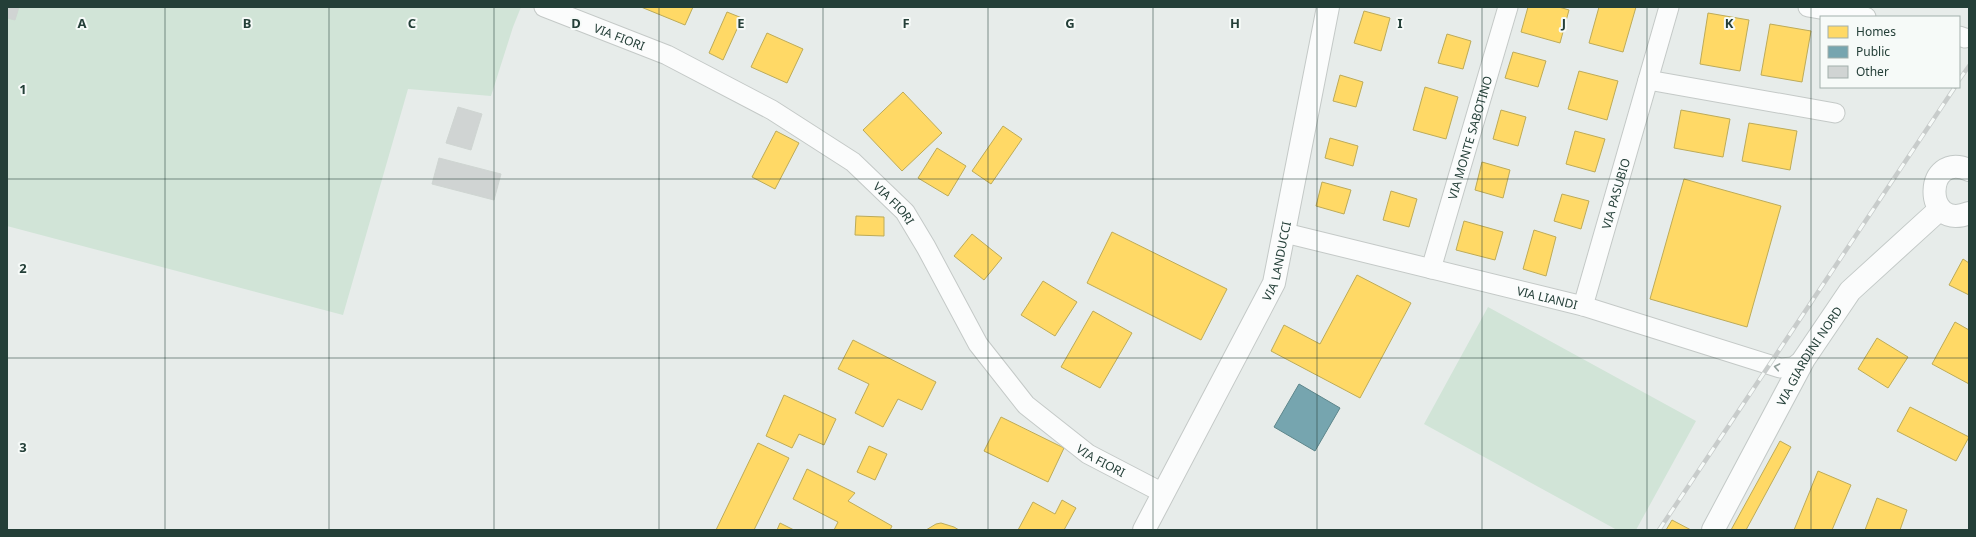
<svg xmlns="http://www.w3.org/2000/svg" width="1976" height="537" viewBox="0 0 1976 537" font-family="'Noto Sans',sans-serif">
<rect width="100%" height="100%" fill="#e7ecea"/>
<!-- green -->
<path fill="#d1e4d7" d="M 7,7 L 521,7 L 513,27 L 491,96 L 408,89 L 343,315 L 7,226 Z
M 1488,307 L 1696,421 L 1636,530 L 1617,530 L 1424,424 Z"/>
<!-- homes -->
<path fill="#ffd966" stroke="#bdab58" d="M 641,7 L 693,7 L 685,25 Z
M 1528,7 L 1559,7 L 1569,10 L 1560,43 L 1521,32 Z
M 1599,7 L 1636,7 L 1623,52 L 1589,43 Z
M 1364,11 L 1390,18 L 1381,51 L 1354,43 Z
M 727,12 L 742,18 L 723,60 L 709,53 Z
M 1708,13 L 1749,20 L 1740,71 L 1700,64 Z
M 1770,24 L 1811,31 L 1802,82 L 1761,75 Z
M 767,33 L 803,49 L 787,83 L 751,67 Z
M 1447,34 L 1471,41 L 1463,69 L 1438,63 Z
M 1513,52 L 1546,61 L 1538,87 L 1505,78 Z
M 1579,71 L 1618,81 L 1607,120 L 1568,109 Z
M 1340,75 L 1363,82 L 1356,107 L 1333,101 Z
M 1425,87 L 1458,97 L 1446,139 L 1413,130 Z
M 903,92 L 942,133 L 902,171 L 863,130 Z
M 1501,110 L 1526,117 L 1518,146 L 1493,139 Z
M 1681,110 L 1730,119 L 1723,157 L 1674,148 Z
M 1749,123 L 1797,131 L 1790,170 L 1742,161 Z
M 1003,126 L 1022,139 L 991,184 L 972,171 Z
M 776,131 L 799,143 L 775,189 L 752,177 Z
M 1575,131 L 1605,139 L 1595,172 L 1566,164 Z
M 1330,138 L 1358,146 L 1353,166 L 1325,158 Z
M 937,148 L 966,166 L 948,196 L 918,178 Z
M 1482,162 L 1510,170 L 1503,198 L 1475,190 Z
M 1684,179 L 1781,206 L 1747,327 L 1650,299 Z
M 1322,182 L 1351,190 L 1344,214 L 1316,206 Z
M 1391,191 L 1417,199 L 1409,227 L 1383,220 Z
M 1562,194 L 1589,201 L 1581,229 L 1554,221 Z
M 856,216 L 884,217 L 884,236 L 855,235 Z
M 1464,221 L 1503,232 L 1495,260 L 1456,250 Z
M 1534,230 L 1556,237 L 1546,276 L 1523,269 Z
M 1112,232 L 1227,289 L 1201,340 L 1087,283 Z
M 972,234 L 1002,258 L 984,280 L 954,256 Z
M 1963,259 L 1969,263 L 1969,295 L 1949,285 Z
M 1357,275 L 1411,303 L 1360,398 L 1271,351 L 1284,325 L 1320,344 Z
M 1043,281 L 1077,302 L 1055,336 L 1021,315 Z
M 1093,311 L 1132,333 L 1100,388 L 1061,367 Z
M 1955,322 L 1969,330 L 1969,384 L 1932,364 Z
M 1877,338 L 1908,357 L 1888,388 L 1858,369 Z
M 853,340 L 936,382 L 922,410 L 898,399 L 883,427 L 855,413 L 869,384 L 838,369 Z
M 784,395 L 836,419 L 824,445 L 799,434 L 792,448 L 766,436 Z
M 1910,407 L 1969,437 L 1956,461 L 1897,431 Z
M 1001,417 L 1064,448 L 1048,482 L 984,451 Z
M 1780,441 L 1791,447 L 1746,530 L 1731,530 Z
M 758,443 L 789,458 L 754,530 L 716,530 Z
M 869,446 L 887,454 L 875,480 L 857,472 Z
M 807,469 L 855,493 L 848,501 L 892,526 L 890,530 L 834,530 L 838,522 L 793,499 Z
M 1818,471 L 1851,485 L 1832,530 L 1794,530 Z
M 1877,498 L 1907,510 L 1900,530 L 1865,530 Z
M 1062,500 L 1076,508 L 1064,530 L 1018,530 L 1033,502 L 1055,514 Z
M 1672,520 L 1691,530 L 1666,530 Z
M 780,523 L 794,530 L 777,530 Z
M 941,523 L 954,527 L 959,530 L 926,530 L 936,524 Z"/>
<!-- public -->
<path fill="#76a5af" stroke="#5d868b" d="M 1299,384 L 1340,408 L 1315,451 L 1274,427 Z"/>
<!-- building -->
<path fill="#d0d4d3" stroke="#cfd5d2" d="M 7,7 L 19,7 L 15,20 L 7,18 Z
M 458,107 L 482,114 L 471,150 L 446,143 Z
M 439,158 L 501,174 L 494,200 L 432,184 Z"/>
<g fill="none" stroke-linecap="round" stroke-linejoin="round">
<defs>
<g id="minor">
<path id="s1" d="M 544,7 L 667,55 L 772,110 L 853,162 L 905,212 L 926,247 L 978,344 L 1026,405 L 1088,454 L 1163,493"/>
<path d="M 1808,7 L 1866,17"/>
<path d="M 1959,36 L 1965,38"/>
<path d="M 1648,80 L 1835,113"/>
<path id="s2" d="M 1285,233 L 1583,306 L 1780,368 L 1793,367 L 1804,359"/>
<path id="s3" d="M 1431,269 L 1508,7"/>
<path id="s4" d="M 1583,306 L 1669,7"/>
</g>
<g id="tertiary">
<path id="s5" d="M 1144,530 L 1274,283 L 1328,7"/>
</g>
<g id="secondary">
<path d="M 1969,170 C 1924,150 1922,232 1969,213"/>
<path id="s6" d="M 1713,530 L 1804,359 L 1850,291 L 1940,209"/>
</g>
</defs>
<!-- minor casing -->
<use href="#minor" stroke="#c4c9c7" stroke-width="21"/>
<!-- tertiary casing -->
<use href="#tertiary" stroke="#c4c9c7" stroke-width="24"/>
<!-- secondary casing -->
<use href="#secondary" stroke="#c3c9c7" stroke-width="24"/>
<!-- minor -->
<use href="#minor" stroke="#fbfcfc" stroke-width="19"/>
<!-- tertiary -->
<use href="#tertiary" stroke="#fbfcfc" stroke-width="22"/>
<!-- secondary -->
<use href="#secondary" stroke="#fbfcfc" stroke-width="22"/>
<defs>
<path id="rail" d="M 1959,80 L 1969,66
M 1659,530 L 1955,87"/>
</defs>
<!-- rail casing -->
<use href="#rail" stroke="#c8cccb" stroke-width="4.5"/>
<!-- rail -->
<use href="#rail" stroke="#f6faf8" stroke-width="3" stroke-dasharray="9" stroke-linecap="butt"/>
</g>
<!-- one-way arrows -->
<defs><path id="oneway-chevron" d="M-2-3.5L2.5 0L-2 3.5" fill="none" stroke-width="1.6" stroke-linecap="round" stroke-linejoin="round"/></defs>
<use stroke="#909e9a" href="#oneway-chevron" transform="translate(1777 367) rotate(-169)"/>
<!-- grid -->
<path fill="none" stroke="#243f38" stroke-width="1" stroke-opacity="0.55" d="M 165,7 L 165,530M 329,7 L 329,530M 494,7 L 494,530M 659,7 L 659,530M 823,7 L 823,530M 988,7 L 988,530M 1153,7 L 1153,530M 1317,7 L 1317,530M 1482,7 L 1482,530M 1647,7 L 1647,530M 1811,7 L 1811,530M 7,179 L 1969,179M 7,358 L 1969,358"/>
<g text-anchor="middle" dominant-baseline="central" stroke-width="4" stroke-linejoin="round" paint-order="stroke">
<!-- street labels -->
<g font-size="12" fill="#243f38" stroke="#f6faf8">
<text stroke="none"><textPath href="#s1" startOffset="81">VIA FIORI</textPath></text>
<text stroke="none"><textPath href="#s3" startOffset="137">VIA MONTE SABOTINO</textPath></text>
<text stroke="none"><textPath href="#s4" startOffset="117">VIA PASUBIO</textPath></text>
<text stroke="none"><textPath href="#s1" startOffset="405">VIA FIORI</textPath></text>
<text stroke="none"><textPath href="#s5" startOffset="301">VIA LANDUCCI</textPath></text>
<text stroke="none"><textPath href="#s2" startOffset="270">VIA LIANDI</textPath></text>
<text stroke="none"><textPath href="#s6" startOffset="199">VIA GIARDINI NORD</textPath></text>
<text stroke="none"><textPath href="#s1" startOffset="741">VIA FIORI</textPath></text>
</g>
</g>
<g font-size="13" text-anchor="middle" font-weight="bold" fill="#243f38" stroke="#f6faf8" stroke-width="4" stroke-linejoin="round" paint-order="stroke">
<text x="82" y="28">A</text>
<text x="247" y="28">B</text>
<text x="412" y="28">C</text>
<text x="576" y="28">D</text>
<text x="741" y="28">E</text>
<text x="906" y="28">F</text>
<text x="1070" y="28">G</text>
<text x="1235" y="28">H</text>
<text x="1400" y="28">I</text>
<text x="1564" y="28">J</text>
<text x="1729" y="28">K</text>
<text x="23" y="94">1</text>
<text x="23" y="273">2</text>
<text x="23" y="452">3</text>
</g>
<!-- border -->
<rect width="1976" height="537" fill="none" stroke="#243f38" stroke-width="16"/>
<!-- legend -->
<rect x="1820" y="16" width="140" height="72" fill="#f6faf8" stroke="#a2afab"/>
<rect x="1828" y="26" width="20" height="12" fill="#ffd966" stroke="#a2afab"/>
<text x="1856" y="36" font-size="12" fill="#243f38">Homes</text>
<rect x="1828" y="46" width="20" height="12" fill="#76a5af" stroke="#a2afab"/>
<text x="1856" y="56" font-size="12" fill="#243f38">Public</text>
<rect x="1828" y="66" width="20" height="12" fill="#d0d4d3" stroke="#a2afab"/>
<text x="1856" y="76" font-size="12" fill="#243f38">Other</text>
</svg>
